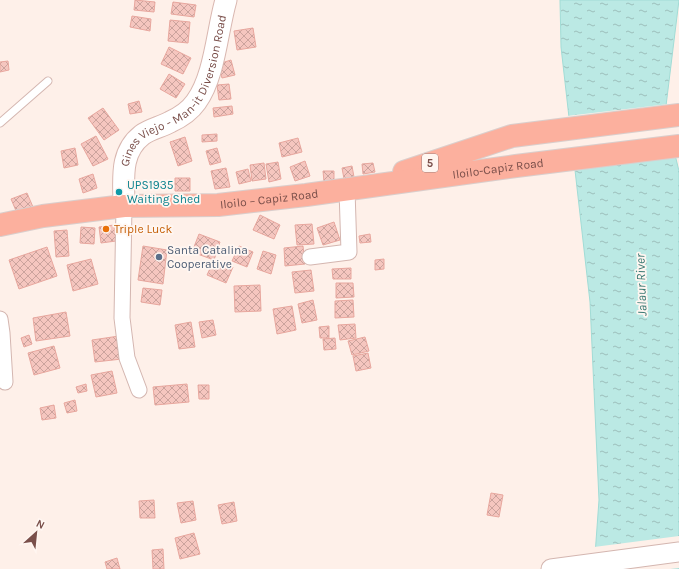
<svg xmlns="http://www.w3.org/2000/svg" width="679" height="569" viewBox="0 0 679 569" font-family="Karla,sans-serif">
<defs>
<pattern id="water-ripples" width="26" height="14" patternUnits="userSpaceOnUse"><rect width="26" height="14" fill="#bbe9e4"/><path d="M2 4q2-2 4 0t4 0M15 11q2-2 4 0t4 0" fill="none" stroke="#9dbfbb"/></pattern>
<pattern id="building-cross-hatch" width="8" height="8" patternUnits="userSpaceOnUse"><rect width="8" height="8" fill="#f5c6bf"/><path d="M0 0l8 8M0 8l8-8" fill="none" stroke="#cba39d"/></pattern>
</defs>
<rect width="100%" height="100%" fill="#fef0e9"/>
<!-- water -->
<path fill="url(#water-ripples)" stroke="#a1dcd6" d="M 560,0 L 679,0 L 665,114 L 679,171 L 679,569 L 594,569 L 599,500 L 590,302 L 561,47 Z"/>
<!-- pier -->
<path fill="#fef0e9" d="M 669,104 L 667,114 L 677,155 L 573,168 L 567,116 Z
M 679,536 L 679,568 L 670,569 L 592,569 L 594,547 Z"/>
<!-- building -->
<path fill="url(#building-cross-hatch)" stroke="#e8a79e" d="M 135,0 L 155,2 L 154,12 L 134,10 Z
M 173,2 L 196,5 L 194,17 L 171,14 Z
M 132,16 L 151,19 L 150,31 L 130,27 Z
M 170,20 L 190,22 L 188,43 L 168,41 Z
M 253,28 L 256,47 L 237,50 L 234,31 Z
M 169,47 L 191,58 L 183,74 L 161,64 Z
M 231,60 L 235,75 L 222,78 L 218,64 Z
M 8,61 L 9,70 L 0,72 L 0,62 Z
M 169,74 L 185,84 L 176,98 L 160,89 Z
M 229,84 L 231,99 L 219,100 L 217,85 Z
M 139,101 L 142,112 L 130,114 L 128,104 Z
M 232,106 L 233,114 L 214,117 L 213,108 Z
M 103,108 L 119,130 L 104,140 L 88,118 Z
M 217,134 L 217,141 L 202,142 L 202,135 Z
M 96,136 L 108,159 L 93,166 L 81,144 Z
M 185,137 L 192,161 L 178,166 L 170,142 Z
M 298,138 L 302,152 L 282,157 L 279,143 Z
M 75,148 L 78,165 L 64,168 L 61,151 Z
M 217,148 L 221,162 L 210,165 L 206,151 Z
M 305,161 L 310,176 L 295,181 L 290,167 Z
M 278,162 L 281,179 L 269,182 L 266,164 Z
M 264,163 L 266,179 L 252,181 L 250,165 Z
M 373,163 L 375,172 L 363,174 L 362,164 Z
M 352,166 L 354,177 L 344,179 L 342,168 Z
M 226,168 L 230,187 L 215,189 L 211,171 Z
M 248,169 L 251,181 L 239,184 L 236,172 Z
M 323,171 L 334,171 L 334,181 L 324,182 Z
M 93,174 L 97,188 L 83,193 L 79,179 Z
M 175,178 L 190,178 L 190,191 L 175,191 Z
M 27,193 L 33,207 L 17,213 L 11,199 Z
M 260,215 L 280,225 L 274,239 L 253,230 Z
M 334,222 L 340,240 L 323,245 L 317,228 Z
M 312,224 L 314,244 L 297,245 L 295,225 Z
M 114,225 L 116,241 L 101,243 L 99,227 Z
M 81,227 L 95,228 L 94,244 L 80,243 Z
M 67,230 L 69,256 L 56,257 L 54,231 Z
M 199,234 L 220,242 L 214,260 L 192,252 Z
M 370,234 L 371,242 L 360,243 L 359,236 Z
M 143,246 L 167,250 L 163,284 L 138,280 Z
M 239,246 L 253,252 L 247,267 L 232,261 Z
M 303,246 L 305,264 L 285,266 L 284,248 Z
M 47,247 L 57,276 L 19,289 L 9,260 Z
M 263,251 L 276,255 L 271,274 L 257,269 Z
M 91,259 L 98,284 L 73,291 L 67,265 Z
M 384,259 L 384,269 L 375,270 L 375,260 Z
M 214,260 L 233,267 L 226,283 L 207,275 Z
M 351,268 L 351,279 L 333,279 L 332,269 Z
M 311,270 L 314,291 L 295,293 L 292,272 Z
M 336,283 L 353,283 L 354,297 L 336,298 Z
M 260,285 L 261,311 L 235,312 L 234,286 Z
M 143,288 L 162,290 L 160,305 L 141,302 Z
M 313,300 L 317,320 L 302,323 L 298,304 Z
M 353,300 L 354,317 L 335,318 L 335,301 Z
M 292,306 L 296,330 L 277,334 L 273,309 Z
M 66,312 L 70,336 L 36,341 L 33,318 Z
M 213,320 L 216,335 L 202,338 L 199,322 Z
M 191,322 L 195,347 L 179,349 L 175,325 Z
M 355,324 L 356,338 L 340,340 L 338,325 Z
M 329,326 L 329,338 L 320,338 L 319,327 Z
M 29,335 L 32,344 L 24,347 L 21,338 Z
M 119,336 L 122,359 L 95,362 L 92,340 Z
M 365,337 L 369,351 L 352,355 L 348,341 Z
M 335,338 L 336,349 L 324,350 L 323,339 Z
M 54,346 L 60,368 L 34,375 L 28,353 Z
M 368,353 L 371,368 L 356,371 L 353,356 Z
M 112,371 L 117,393 L 96,397 L 91,375 Z
M 86,384 L 87,391 L 78,393 L 76,387 Z
M 187,384 L 189,402 L 155,405 L 153,387 Z
M 198,385 L 209,385 L 209,399 L 199,399 Z
M 75,400 L 77,411 L 67,413 L 64,403 Z
M 54,405 L 56,418 L 42,420 L 40,408 Z
M 491,493 L 503,495 L 499,517 L 487,515 Z
M 154,500 L 155,518 L 140,518 L 139,501 Z
M 193,501 L 196,520 L 181,523 L 177,503 Z
M 234,502 L 237,521 L 222,524 L 218,505 Z
M 194,533 L 200,554 L 180,559 L 175,538 Z
M 163,549 L 164,569 L 153,569 L 152,550 Z
M 117,558 L 120,569 L 107,569 L 105,562 Z"/>
<g fill="none" stroke-linecap="round" stroke-linejoin="round">
<defs>
<path id="service" d="M 0,123 L 48,81"/>
<path id="minor" d="M 124,206 L 122,318 L 127,358 L 139,390
M 310,257 L 349,252 L 347,190
M 0,319 L 2,333 L 5,382"/>
<path id="tertiary" d="M 551,569 L 679,552"/>
<g id="secondary">
<path id="s1" d="M 124,206 C 124,180 119,153 142,135 C 150,129 161,127 170,122 C 181,117 189,112 196,102 C 215,76 217,31 226,0"/>
</g>
<g id="trunk">
<path d="M 404,172 L 512,136 L 679,115"/>
<path id="s2" d="M 0,225 L 43,216 L 124,206 L 218,205 L 306,195 L 516,166 L 679,146"/>
</g>
</defs>
<!-- service casing -->
<use href="#service" stroke="#d4b6b0" stroke-width="9"/>
<!-- minor casing -->
<use href="#minor" stroke="#d4b6b0" stroke-width="17"/>
<!-- tertiary casing -->
<use href="#tertiary" stroke="#d4b6b0" stroke-width="21"/>
<!-- secondary casing -->
<use href="#secondary" stroke="#d9b7b0" stroke-width="23"/>
<!-- trunk casing -->
<use href="#trunk" stroke="#dacecc" stroke-width="24"/>
<!-- service -->
<use href="#service" stroke="#fff" stroke-width="7"/>
<!-- minor -->
<use href="#minor" stroke="#fff" stroke-width="15"/>
<!-- tertiary -->
<use href="#tertiary" stroke="#fff" stroke-width="19"/>
<!-- secondary -->
<use href="#secondary" stroke="#fff" stroke-width="21"/>
<!-- trunk -->
<use href="#trunk" stroke="#fcb09e" stroke-width="22"/>
</g>
<!-- markers -->
<circle fill="#0f9aa8" stroke="#fff6f1" stroke-width="1.5" cx="119" cy="192" r="4"/>
<circle fill="#e8710a" stroke="#fff6f1" stroke-width="1.5" cx="106" cy="229" r="4"/>
<circle fill="#5c6f8a" stroke="#fff6f1" stroke-width="1.5" cx="159" cy="257" r="4"/>
<g text-anchor="middle" dominant-baseline="central" stroke-width="3.5" stroke-linejoin="round" paint-order="stroke">
<!-- shield labels -->
<rect fill="#fff6f1" stroke="#a2817c" stroke-width="1" x="422" y="154" width="16" height="18" rx="3"/>
<g font-size="11" font-weight="bold" fill="#7a4f4a">
<text x="430" y="163">5</text>
</g>
<!-- street labels -->
<g font-size="12" fill="#7a4f4a" stroke="#fff6f1">
<text stroke="none"><textPath href="#s1" startOffset="136">Gines Viejo - Man-it Diversion Road</textPath></text>
<text stroke="none"><textPath href="#s2" startOffset="502">Iloilo-Capiz Road</textPath></text>
<text stroke="none"><textPath href="#s2" startOffset="271">Iloilo – Capiz Road</textPath></text>
</g>
<!-- culture labels -->
<g font-size="12" fill="#0d838f" stroke="#fff6f1" text-anchor="start">
<text x="127" y="185">UPS1935<tspan x="127" dy="14">Waiting Shed</tspan></text>
</g>
<!-- food labels -->
<g font-size="12" fill="#c56008" stroke="#fff6f1" text-anchor="start">
<text x="114" y="229">Triple Luck</text>
</g>
<!-- service labels -->
<g font-size="12" fill="#4e5e75" stroke="#fff6f1" text-anchor="start">
<text x="167" y="250">Santa Catalina<tspan x="167" dy="14">Cooperative</tspan></text>
</g>
<!-- water labels -->
<g font-size="13" font-style="italic" fill="#3a7973" stroke="#fff6f1">
<text transform="translate(641 285) rotate(-92)">Jalaur River</text>
</g>
</g>
<!-- north arrow -->
<g transform="translate(36 533) rotate(27)" stroke="#fff6f1" stroke-width="3" paint-order="stroke">
<path d="M0-3L7 15L0 10L-7 15Z" fill="#7a4f4a"/>
<text y="-6" font-size="11" font-weight="bold" text-anchor="middle" fill="#7a4f4a">N</text>
</g>
</svg>
